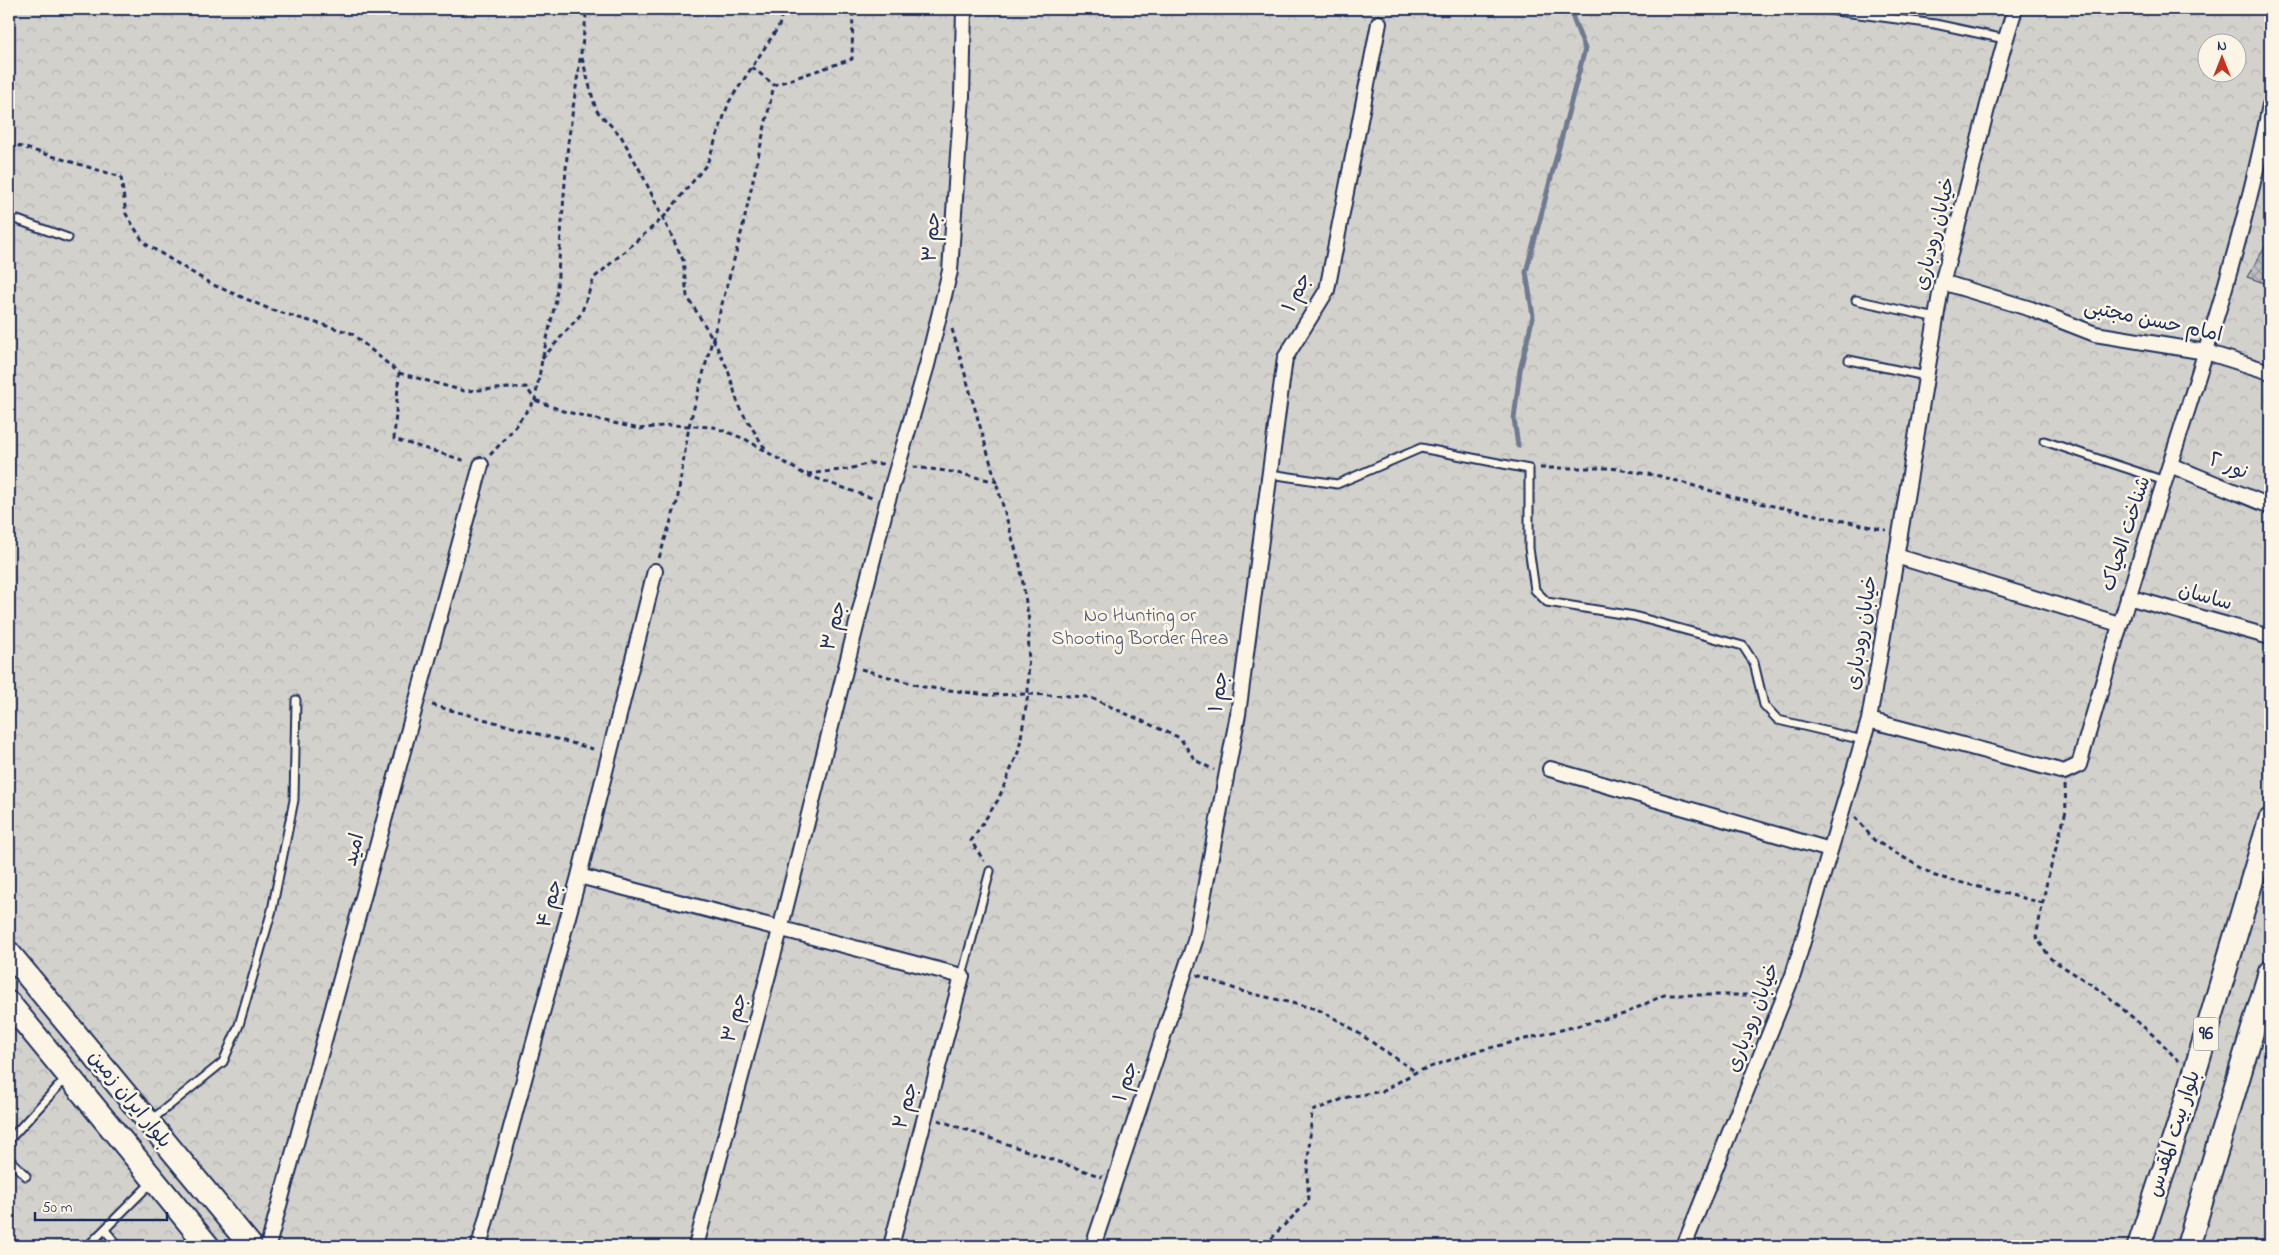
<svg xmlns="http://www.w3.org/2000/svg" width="2279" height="1255" viewBox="0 0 2279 1255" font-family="'Indie Flower','Playpen Sans Arabic',sans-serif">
<defs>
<pattern id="park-crowns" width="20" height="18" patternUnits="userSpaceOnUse" patternTransform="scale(1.25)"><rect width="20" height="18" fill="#d3d1cc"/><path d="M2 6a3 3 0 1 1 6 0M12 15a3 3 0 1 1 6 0" fill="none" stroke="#b5b4b2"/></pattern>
<pattern id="building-cross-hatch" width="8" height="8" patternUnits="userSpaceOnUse" patternTransform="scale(1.25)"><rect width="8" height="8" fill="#bebec0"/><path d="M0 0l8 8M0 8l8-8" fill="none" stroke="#9a9b9f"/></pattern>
</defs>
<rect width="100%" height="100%" fill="#f3ede0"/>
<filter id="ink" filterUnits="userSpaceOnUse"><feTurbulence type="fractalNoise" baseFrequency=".02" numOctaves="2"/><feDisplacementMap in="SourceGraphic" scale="10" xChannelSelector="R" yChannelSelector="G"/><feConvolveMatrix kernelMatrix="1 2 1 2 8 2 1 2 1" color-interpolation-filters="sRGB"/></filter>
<g filter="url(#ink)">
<!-- park -->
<path fill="url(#park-crowns)" stroke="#778095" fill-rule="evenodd" d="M 9,9 L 2270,9 L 2270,1246 L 9,1246 ZM 2206,42 L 2236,42 L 2236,72 L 2206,72 Z"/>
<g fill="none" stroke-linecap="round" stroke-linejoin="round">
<!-- stream -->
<path stroke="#707a91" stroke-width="5" d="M 1518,446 L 1514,419 L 1520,370 L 1533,316 L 1526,272 L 1585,49 L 1573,18 L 1573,9"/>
</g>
<!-- building -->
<path fill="url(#building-cross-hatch)" stroke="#1b2f5e" d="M 2270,239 L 2270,285 L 2247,277 Z"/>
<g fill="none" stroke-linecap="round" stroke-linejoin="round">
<defs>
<path id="service" d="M 1821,9 L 1935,24 L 2005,39
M 9,217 L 68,238
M 1856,300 L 1936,318
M 1849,360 L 1926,376
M 2044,441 L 2165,481
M 1270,474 L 1337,484 L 1421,448 L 1529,469 L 1529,548 L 1535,590 L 1547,602 L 1634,616 L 1743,646 L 1754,663 L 1764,705 L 1778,720 L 1863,740
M 962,976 L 990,871
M 150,1121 L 223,1062 L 239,1025 L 272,910 L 294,800 L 296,700
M 9,1140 L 66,1078
M 9,1159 L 26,1176
M 105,1230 L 118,1246
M 89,1245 L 151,1183"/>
<path id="minor" d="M 1942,282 L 2031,309 L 2095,334 L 2206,352 L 2270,372
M 2170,465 L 2270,506
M 1896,556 L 2119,624
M 2128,597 L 2270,637
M 1869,720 L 2064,772 L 2079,765 C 2106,671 2134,577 2164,483 C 2204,359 2245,233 2270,105
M 1550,769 L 1830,850
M 579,876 L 962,976 L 891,1246
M 268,1246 L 481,465
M 479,1246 L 579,876 L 655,571
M 696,1246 L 780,930 L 887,503 L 927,365 L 950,271 L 962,96 L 964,9
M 1093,1246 L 1195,941 L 1238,714 L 1285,358 L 1327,290 L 1379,23
M 1684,1246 L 1793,975 L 1869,720 L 1942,282 C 1969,192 1986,98 2015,9"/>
<path id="primary" d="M 9,953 L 251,1246
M 9,1003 L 208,1246
M 2139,1246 L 2185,1105 L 2270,820
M 2188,1246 L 2270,972"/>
</defs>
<!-- service casing -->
<use href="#service" stroke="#1b2f5e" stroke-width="11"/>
<!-- minor casing -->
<use href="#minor" stroke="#1b2f5e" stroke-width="18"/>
<!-- primary casing -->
<use href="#primary" stroke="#1b2f5e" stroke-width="26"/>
<!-- path -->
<path stroke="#1b2f5e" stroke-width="3" stroke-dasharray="5 4" stroke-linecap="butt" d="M 582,58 L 596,110 L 621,136 L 642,174 L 683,260 L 687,296 L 713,339 L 728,370 L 739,407 L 767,452
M 752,67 L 774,85
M 9,143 L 121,177 L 126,214 L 144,243 L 211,284 L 272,310 L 351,333 L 399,373 L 394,439 L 466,461
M 952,329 L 1020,565 L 1029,621 L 1028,694 L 1019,750 L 998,800 L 971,841 L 984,861
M 542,359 L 581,314 L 594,278 L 664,217 L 707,164 L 729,102 L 779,26 L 783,9
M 399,373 L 464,391 L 526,387 L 535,400 L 542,360 L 556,300 L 568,143 L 586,18 L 584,9
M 490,455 L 507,437 L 535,400 L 563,411 L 639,429 L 670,425 L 714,427 L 745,439 L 804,474 L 875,499
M 913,467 L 947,471 L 998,482
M 1540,468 L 1610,468 L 1660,476 L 1736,498 L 1886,530
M 807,474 L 849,469 L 870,463 L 884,464
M 659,558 L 677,502 L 689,426 L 742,230 L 774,85 L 852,59 L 853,9
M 861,669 L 924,687 L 989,695 L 1028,694 L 1089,697 L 1180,738 L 1195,760 L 1214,770
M 432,705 L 597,750
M 2065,785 L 2066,811 L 2047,881 L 2036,937 L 2051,959 L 2103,992 L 2161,1042 L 2178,1061
M 1855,817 L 1874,840 L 1935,876 L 2043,903
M 1197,975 L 1241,991 L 1317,1009 L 1345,1024 L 1416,1072
M 938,1120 L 1102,1177
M 1266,1246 L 1277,1232 L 1309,1201 L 1307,1174 L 1312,1111 L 1348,1097 L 1383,1091 L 1416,1072 L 1470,1053 L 1624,1014 L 1664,995 L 1770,995"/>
<!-- service -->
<use href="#service" stroke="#fcf5e5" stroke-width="7"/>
<!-- minor -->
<use href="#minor" stroke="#fcf5e5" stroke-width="14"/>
<!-- primary -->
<use href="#primary" stroke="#fcf5e5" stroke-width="22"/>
</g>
</g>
<g text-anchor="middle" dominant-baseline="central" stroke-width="5" stroke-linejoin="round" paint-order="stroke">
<!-- shield labels -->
<rect fill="#fcf5e5" stroke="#5e6a86" stroke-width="1" x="2193.5" y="1017.5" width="25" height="33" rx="4"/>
<g font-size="19" font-weight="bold" fill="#1b2f5e">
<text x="2206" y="1034">96</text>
</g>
<!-- street labels -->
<g font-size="20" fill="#1b2f5e" stroke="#fcf5e5">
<text transform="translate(1936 234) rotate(-76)">خیابان رودباری</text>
<text transform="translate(933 237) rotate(-85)">جم ۳</text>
<text transform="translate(1298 293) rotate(-64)">جم ۱</text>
<text transform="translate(2153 322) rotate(12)">امام حسن مجتبی</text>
<text transform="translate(2228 467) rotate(22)">نور ٢</text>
<text transform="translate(2127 534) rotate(-72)">شناخت الحیاک</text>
<text transform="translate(2205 598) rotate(16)">ساسان</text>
<text transform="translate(835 626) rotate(-76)">جم ۳</text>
<text transform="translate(1863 633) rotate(-81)">خیابان رودباری</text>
<text transform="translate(1220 692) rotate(-82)">جم ۱</text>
<text transform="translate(355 850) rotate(-75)">امید</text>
<text transform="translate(551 904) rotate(-75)">جم ۴</text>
<text transform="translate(736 1018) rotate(-75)">جم ۳</text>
<text transform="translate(1754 1018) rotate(-69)">خیابان رودباری</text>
<text transform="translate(1127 1082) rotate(-72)">جم ۱</text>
<text transform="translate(129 1100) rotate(51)">بلوار ایران زمین</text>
<text transform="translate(907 1106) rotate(-75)">جم ۲</text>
<text transform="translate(2175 1134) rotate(-72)">بلوار بیت المقدس</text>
</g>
<!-- park labels -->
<g font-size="20" fill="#49587a" stroke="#fcf5e5">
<text x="1140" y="616">No Hunting or<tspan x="1140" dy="23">Shooting Border Area</tspan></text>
</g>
</g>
<!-- margin -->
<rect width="2279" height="1255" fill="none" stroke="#fcf5e5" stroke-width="30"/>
<rect x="15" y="15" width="2249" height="1225" fill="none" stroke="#1b2f5e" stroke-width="2" filter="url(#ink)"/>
<!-- north arrow -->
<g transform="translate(2222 58)"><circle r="24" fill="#fcf5e5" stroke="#a2a6af"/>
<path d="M0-4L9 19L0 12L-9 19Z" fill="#c8321e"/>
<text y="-8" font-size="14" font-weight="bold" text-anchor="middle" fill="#1b2f5e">N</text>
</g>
<!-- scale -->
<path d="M35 1212v8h132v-8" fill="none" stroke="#1b2f5e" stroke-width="2.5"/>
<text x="42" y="1212" font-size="15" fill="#1b2f5e" stroke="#fcf5e5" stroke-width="4" paint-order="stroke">50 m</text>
</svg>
